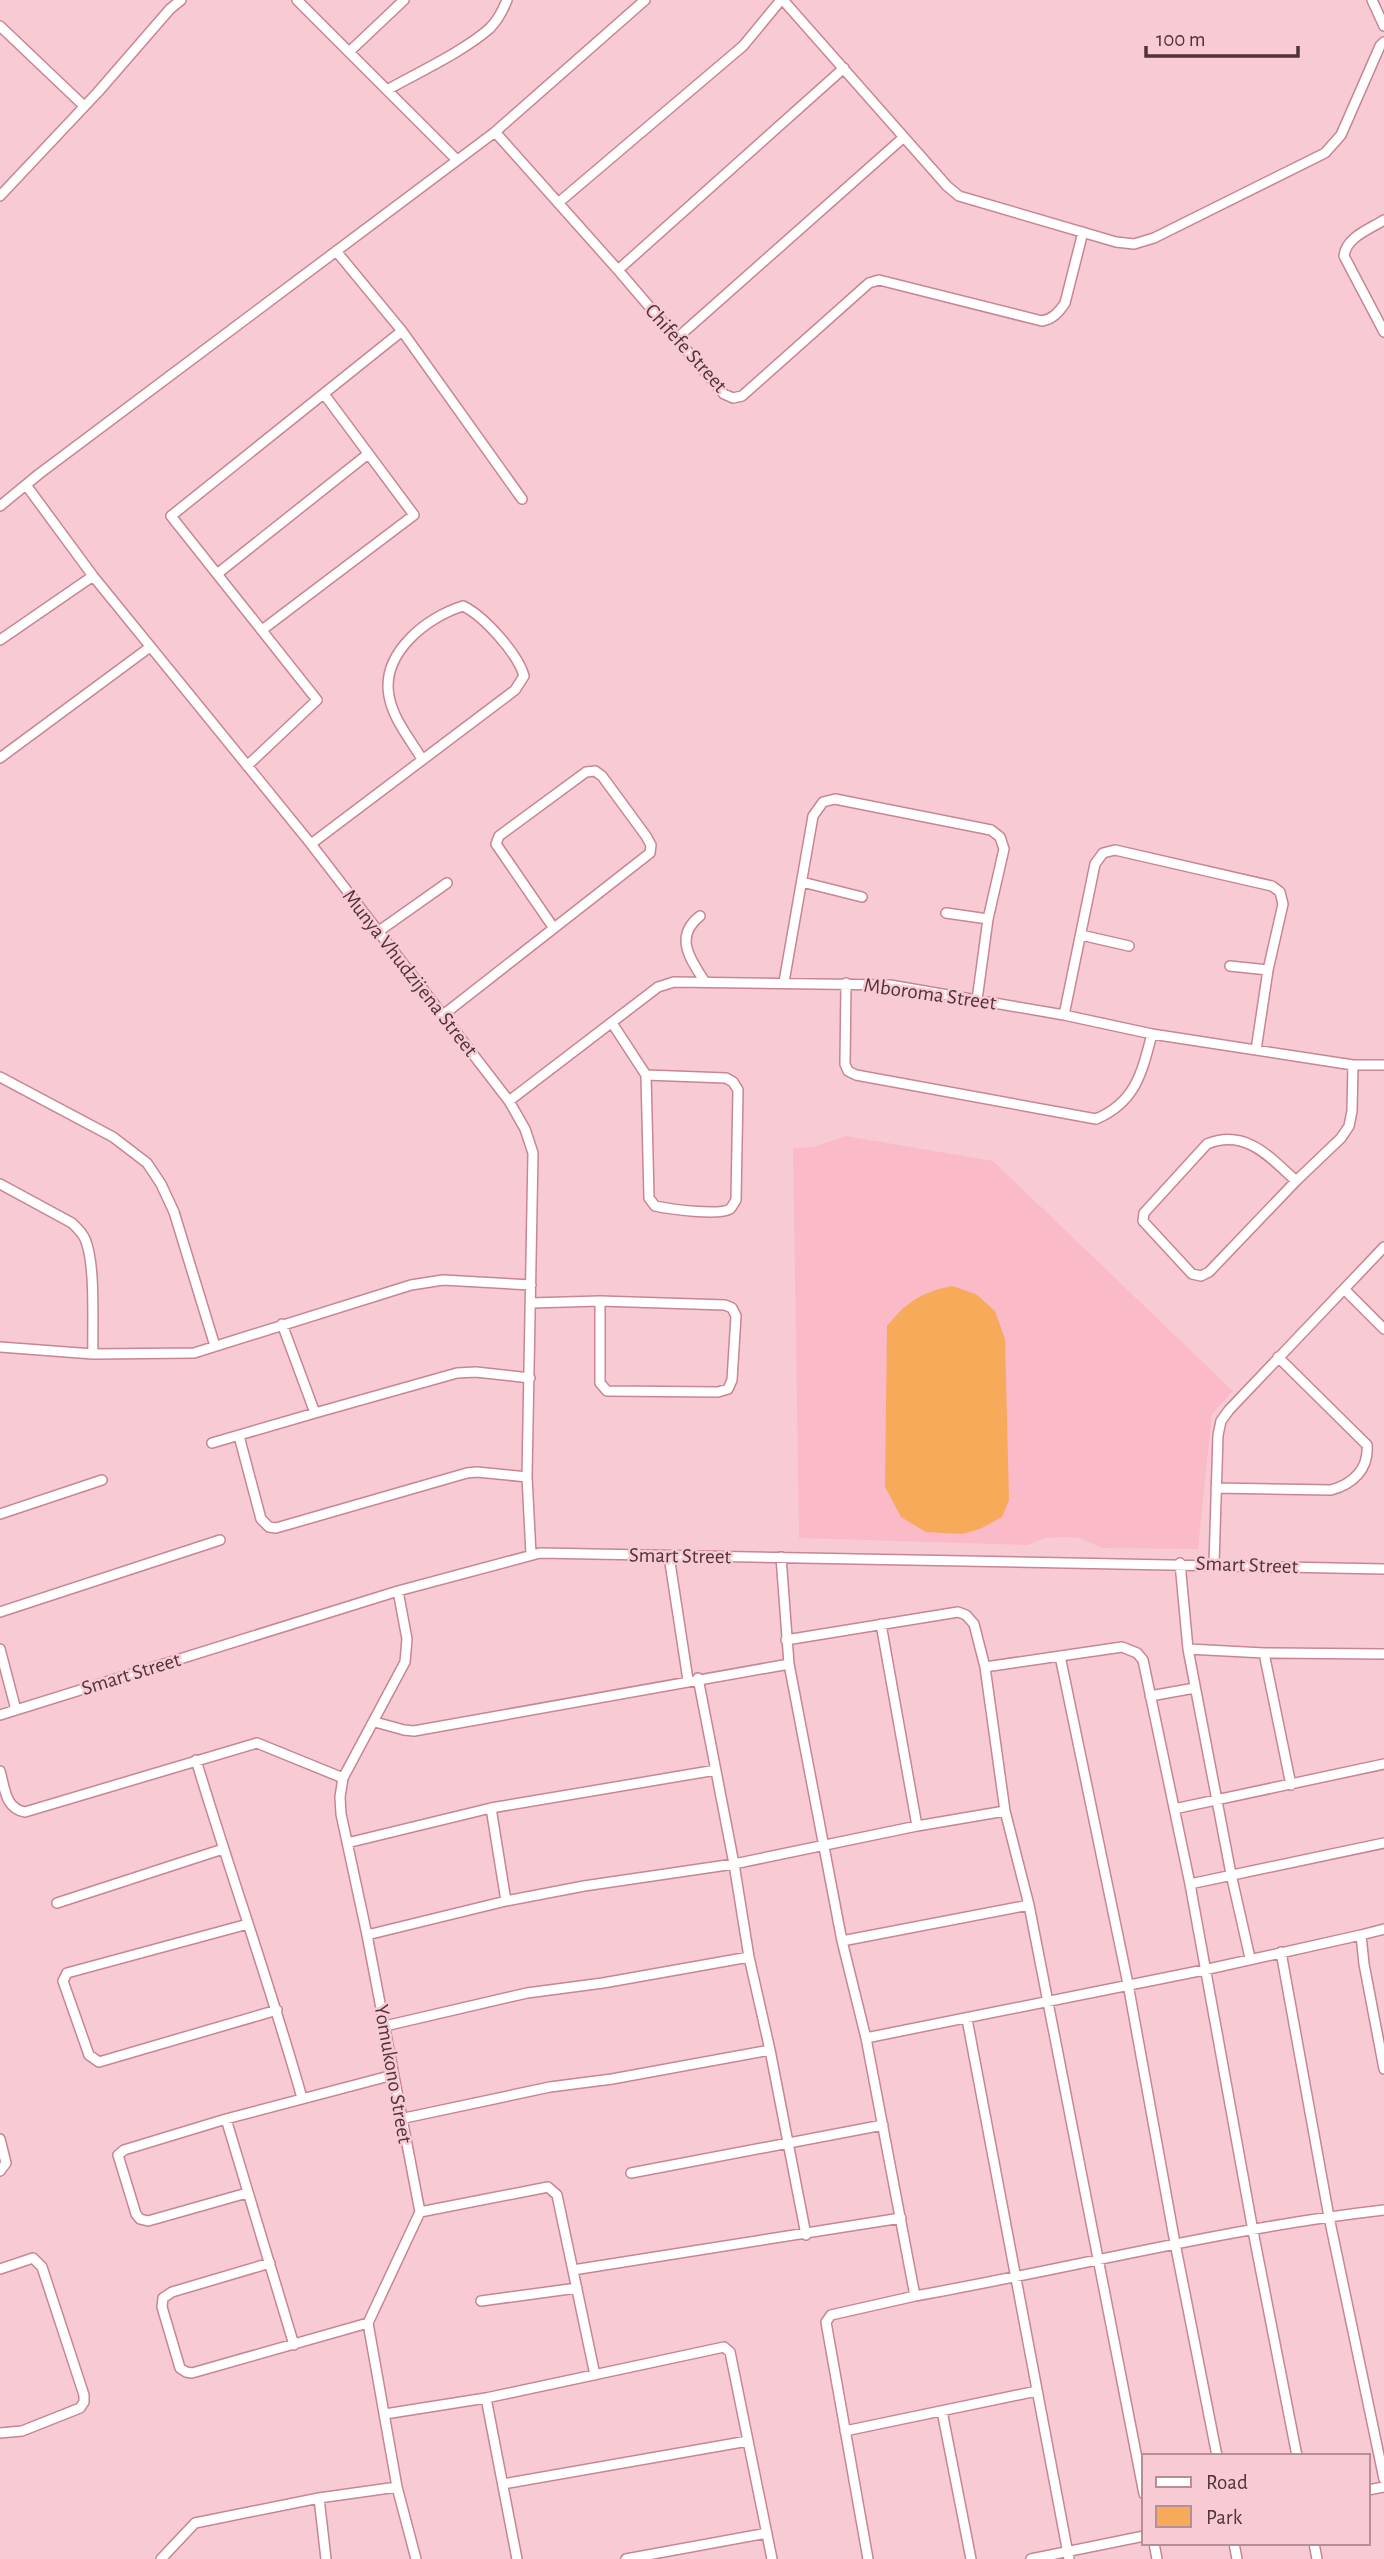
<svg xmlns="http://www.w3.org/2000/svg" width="1384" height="2559" viewBox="0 0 1384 2559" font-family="'Alegreya Sans',sans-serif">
<rect width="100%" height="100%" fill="#f8cbd4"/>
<!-- built -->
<path fill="#fbbac7" d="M 846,1136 L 993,1161 L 1233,1391 L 1212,1414 L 1198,1549 L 1102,1548 L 1080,1538 L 1064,1537 L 1045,1538 L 1028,1545 L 799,1538 L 793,1148 L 813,1147 Z"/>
<!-- green -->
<path fill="#f6aa5a" d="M 952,1286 L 976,1294 L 995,1311 L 1005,1339 L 1009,1500 L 1002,1517 L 980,1529 L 962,1534 L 926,1532 L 901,1517 L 885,1487 L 887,1326 C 906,1302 922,1292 952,1286 Z"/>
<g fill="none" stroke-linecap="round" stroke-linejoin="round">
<defs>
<path id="street" d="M 297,0 L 457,160
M 645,0 L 495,132 L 618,270 L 724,394 L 733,398 L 742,396 L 869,283 L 879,280 L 1042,321 C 1053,319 1059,312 1065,303 L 1083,232
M 783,0 L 947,186 L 959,196 L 1116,242 L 1134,244 L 1154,238 L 1325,153 L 1341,135 L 1380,46 L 1384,42
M 1372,0 L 1384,26
M 0,26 L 83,105
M 349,52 L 404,0
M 387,90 C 417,73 466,50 490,28 C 498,20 503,10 507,0
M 0,196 L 98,92 L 170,9 L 181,0
M 558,203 L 743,46 L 781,0
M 1384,220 C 1370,229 1346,237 1344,256 L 1384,332
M 618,270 L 844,68
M 402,331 L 522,499
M 676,339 L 904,137
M 26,485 L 93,576 L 311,844 L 509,1101 L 525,1129 L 533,1153 L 527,1477 L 531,1554
M 0,506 L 39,474 L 495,132
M 217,574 L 368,454
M 262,630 L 414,515 L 324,394
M 0,640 L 93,576
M 0,758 L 150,647
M 247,766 L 317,700 L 171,516 L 402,331 L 336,251
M 311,844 L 515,690 L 524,676 C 518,654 484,616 463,606 C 427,617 381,653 389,696 C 393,719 410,739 422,759
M 802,882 L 862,897
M 946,913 L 988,919
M 700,916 C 673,937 691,960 705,982
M 379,931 L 447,883
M 1081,935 L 1129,946
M 1230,966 L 1268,970
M 784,982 L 813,816 L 823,802 L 835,799 L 991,830 L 1000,837 L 1004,849 L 988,919 L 977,1000
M 846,983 L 845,1064 L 848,1071 L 856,1075 L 1096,1119 C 1136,1102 1142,1072 1152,1034
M 443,1015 L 650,853 L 651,845 L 646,836 L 602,776 L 595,771 L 586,772 L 499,836 L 496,844 L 553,927
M 1064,1015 L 1095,864 L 1103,853 L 1115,850 L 1272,886 L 1280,892 L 1283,904 L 1268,970 L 1256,1050
M 612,1023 L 646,1075 L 649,1198 L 655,1206 C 669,1209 719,1216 730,1209 C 732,1207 734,1203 736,1200 L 738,1090 L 733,1082 L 726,1078 L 646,1075
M 0,1077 L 113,1137 L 147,1163 L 161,1184 L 174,1212 L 215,1346
M 509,1101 L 658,987 L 674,982 L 890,985 L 1064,1015 L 1152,1034 L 1353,1065 L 1384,1065
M 1296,1181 C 1270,1157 1245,1128 1207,1144 L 1144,1213 L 1143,1221 L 1192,1274 L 1201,1276 L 1209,1272 L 1296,1181 L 1341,1138 L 1349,1126 L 1352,1111 L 1353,1065
M 0,1184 L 72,1223 C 77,1228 82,1232 85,1239 C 96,1264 92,1325 93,1354
M 1344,1289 L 1384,1329
M 531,1303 L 600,1301 L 725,1305 L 732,1308 L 736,1316 L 732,1380 L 728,1389 L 718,1392 L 607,1391 L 600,1383 L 600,1301
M 282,1324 L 315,1413 L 457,1373 L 476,1372 L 530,1378
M 0,1347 L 93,1354 L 194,1353 L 411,1285 L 443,1280 L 531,1285
M 239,1436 L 261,1519 L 269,1527 L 276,1528 L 467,1473 L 477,1472 L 527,1477
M 212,1443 L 315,1413
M 1216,1488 L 1331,1490 C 1353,1484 1369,1469 1367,1445 L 1278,1357
M 0,1514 L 102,1480
M 669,1556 L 688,1680
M 781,1557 L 789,1664 L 842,1941 L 866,2038 L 915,2296 L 831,2315 L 826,2322 L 868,2559
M 1180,1563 L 1188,1649 L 1231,1874 L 1250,1958
M 1214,1564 L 1218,1435 L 1221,1421 L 1229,1410 L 1384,1247
M 398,1591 L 407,1639 L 405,1662 L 343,1778 L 340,1797 L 341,1814 L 367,1935 L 420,2212 L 368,2323 L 397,2487 L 416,2559
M 0,1612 L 220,1540
M 881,1624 L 917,1826
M 786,1640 L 958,1612 L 966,1615 L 974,1624 L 985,1667 L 1005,1811 L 1029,1905 L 1144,2494
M 0,1649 L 16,1710
M 1188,1649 L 1264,1653 L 1384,1654
M 1264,1653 L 1291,1785
M 1060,1656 L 1128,1984 L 1175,2243 L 1217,2456
M 985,1667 L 1122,1647 L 1137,1653 L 1143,1660 L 1190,1884 L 1253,2231 L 1297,2456
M 698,1678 L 734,1864 L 749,1957 L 770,2050 L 806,2235
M 1150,1696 L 1195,1688
M 0,1715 L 398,1591 L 540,1553 L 1384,1569
M 375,1722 L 404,1730 L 414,1731 L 789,1664
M 196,1760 C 230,1873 270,1984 302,2098
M 0,1771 C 5,1788 5,1809 25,1812 L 257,1743 L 343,1778
M 491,1808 L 716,1770
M 1174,1809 L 1384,1764
M 347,1843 L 491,1808 L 506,1901 L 367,1935
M 1190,1884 L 1384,1843
M 506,1901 L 584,1886 L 734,1864 L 917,1826 L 1005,1811
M 57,1903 L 223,1849
M 248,1924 L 67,1973 L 63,1981 L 89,2055 L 99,2062 L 277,2010
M 1384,1929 L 1361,1935 L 1364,1964 L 1384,2069
M 842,1941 L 1029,1905
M 1281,1952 L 1329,2217 L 1384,2479
M 967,2019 L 1069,2559
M 385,2026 L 527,1993 L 603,1983 L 749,1957
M 866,2038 L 1204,1970 L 1361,1935
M 226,2119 L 294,2345
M 400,2119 L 550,2087 L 612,2079 L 770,2050
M 0,2139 L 6,2163 L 0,2171
M 631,2173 L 883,2125
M 247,2193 L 148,2221 L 140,2219 L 136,2214 L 118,2155 L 124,2150 L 226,2119 L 393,2075
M 420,2212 L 548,2187 L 557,2195 L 595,2375
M 270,2263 L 172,2292 L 163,2298 L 162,2307 L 180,2368 L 186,2372 L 192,2373 L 368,2323
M 0,2269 L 33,2258 L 42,2267 L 84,2395 L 84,2402 L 80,2408 L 22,2431 L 0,2433
M 573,2270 L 901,2218
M 915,2296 C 1072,2268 1226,2228 1384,2210
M 481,2301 L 577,2288
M 486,2398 L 517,2559
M 942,2411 L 971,2559
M 385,2414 L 486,2398 L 724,2347 L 730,2352 L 772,2559
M 845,2431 L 1037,2391
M 503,2484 L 748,2441
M 1368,2490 L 1384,2487
M 319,2498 L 326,2559
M 1154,2543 L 1157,2559
M 1234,2543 L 1237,2559
M 1314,2543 L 1317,2559
M 161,2559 L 195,2523 L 319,2498 L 397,2487
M 626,2559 L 767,2533
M 1031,2559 L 1144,2536"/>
</defs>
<!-- street casing -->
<use href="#street" stroke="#c88593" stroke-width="12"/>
<!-- street -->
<use href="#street" stroke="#fff" stroke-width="9"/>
</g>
<g text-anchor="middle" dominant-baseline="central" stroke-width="5" stroke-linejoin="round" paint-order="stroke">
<!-- street labels -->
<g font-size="21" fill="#503339" stroke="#f8cbd4">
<text transform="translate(686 348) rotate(48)">Chifefe Street</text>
<text transform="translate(410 973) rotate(52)">Munya Vhudzijena Street</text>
<text transform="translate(930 994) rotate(8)">Mboroma Street</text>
<text transform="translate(680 1556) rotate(1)">Smart Street</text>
<text transform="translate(1247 1565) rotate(2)">Smart Street</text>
<text transform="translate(131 1674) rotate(-17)">Smart Street</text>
<text transform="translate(393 2074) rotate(80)">Yomukono Street</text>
</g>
</g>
<!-- legend -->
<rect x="1142" y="2454" width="228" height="91" fill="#f8cbd4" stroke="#b58e96" stroke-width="2"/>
<rect x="1156" y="2477" width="35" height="10" fill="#ffffff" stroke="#b58e96" stroke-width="2"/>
<text x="1206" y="2489" font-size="21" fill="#503339">Road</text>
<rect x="1156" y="2506" width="35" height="21" fill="#f6aa5a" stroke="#b58e96" stroke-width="2"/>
<text x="1206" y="2524" font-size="21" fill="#503339">Park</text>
<!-- scale -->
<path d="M1146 46v10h152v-10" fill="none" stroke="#503339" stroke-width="3.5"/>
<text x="1156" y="46" font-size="21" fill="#503339" stroke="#f8cbd4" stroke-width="5" paint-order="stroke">100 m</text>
</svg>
